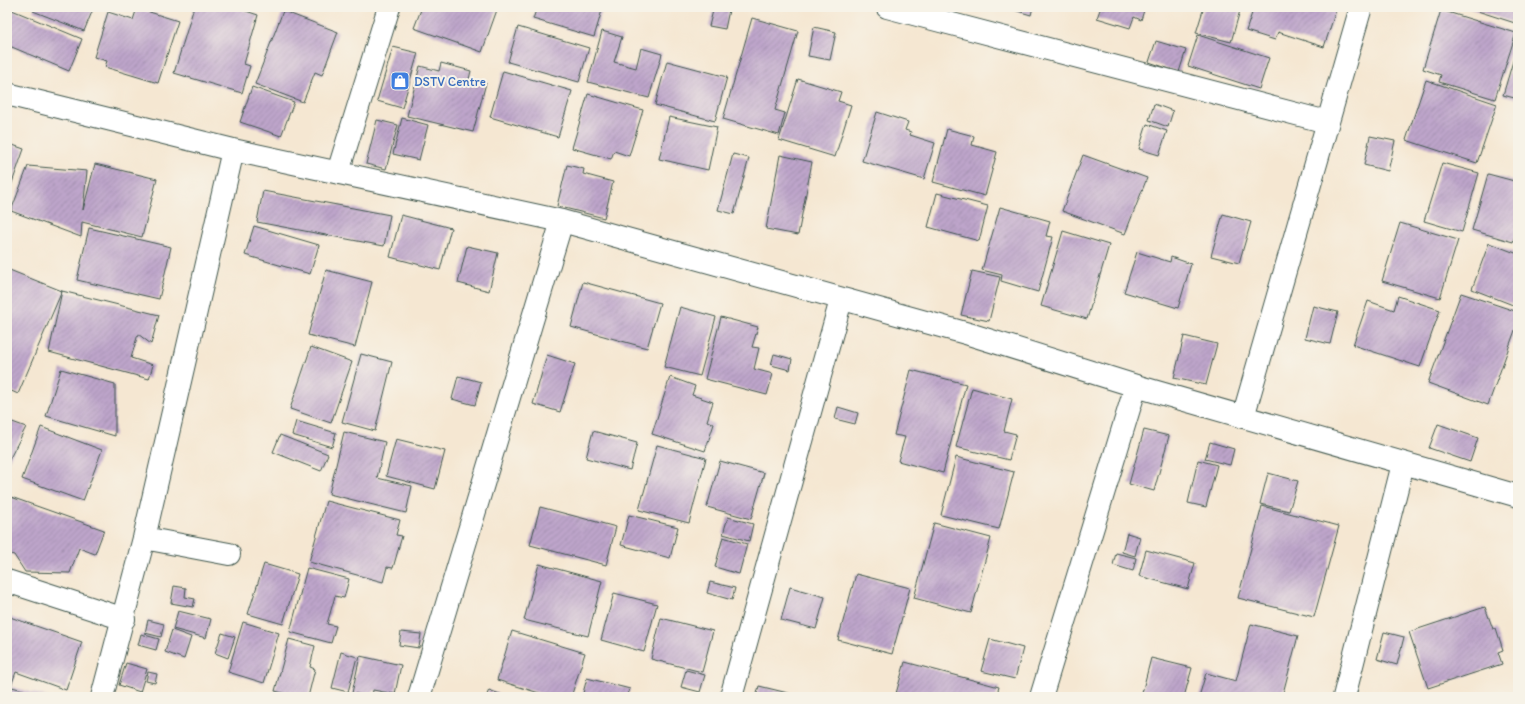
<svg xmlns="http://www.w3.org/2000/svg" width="1525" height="704" viewBox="0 0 1525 704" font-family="Itim,sans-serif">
<defs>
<pattern id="building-hatch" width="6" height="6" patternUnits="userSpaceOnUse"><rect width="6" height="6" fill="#bea5cb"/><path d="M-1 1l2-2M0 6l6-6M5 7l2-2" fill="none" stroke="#9a88a6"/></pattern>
</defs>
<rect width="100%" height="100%" fill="#f7f3e8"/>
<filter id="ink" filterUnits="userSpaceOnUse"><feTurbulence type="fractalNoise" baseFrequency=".025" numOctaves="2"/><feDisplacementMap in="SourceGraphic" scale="8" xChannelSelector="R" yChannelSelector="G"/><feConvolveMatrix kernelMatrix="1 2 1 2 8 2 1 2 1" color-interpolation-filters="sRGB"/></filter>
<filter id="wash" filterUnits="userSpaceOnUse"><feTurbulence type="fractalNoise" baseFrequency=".012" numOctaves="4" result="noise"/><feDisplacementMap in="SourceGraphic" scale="16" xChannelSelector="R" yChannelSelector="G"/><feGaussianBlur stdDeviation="0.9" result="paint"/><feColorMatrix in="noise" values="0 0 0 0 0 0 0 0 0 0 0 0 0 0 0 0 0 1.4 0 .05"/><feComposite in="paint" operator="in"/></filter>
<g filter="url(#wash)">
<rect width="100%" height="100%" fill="#f5e7d2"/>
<g id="blocks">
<!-- building -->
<path fill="url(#building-hatch)" d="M 35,7 L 94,7 L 84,31 L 33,11 Z
M 194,7 L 244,7 L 243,10 L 258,15 L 244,64 L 250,66 L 242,93 L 174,73 Z
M 422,7 L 498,7 L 482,52 L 414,28 Z
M 537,7 L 603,7 L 594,37 L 533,19 Z
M 714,7 L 729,10 L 725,29 L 709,26 Z
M 1004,7 L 1033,7 L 1031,15 Z
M 1101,7 L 1145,7 L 1141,20 L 1134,17 L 1130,28 L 1097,18 Z
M 1204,7 L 1241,7 L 1231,42 L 1196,33 Z
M 1254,7 L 1337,7 L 1324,47 L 1278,32 L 1275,40 L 1246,31 Z
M 1465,7 L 1518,7 L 1518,24 Z
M 137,8 L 178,21 L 158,83 L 105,67 L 107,61 L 94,57 L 108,12 L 133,20 Z
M 12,10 L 82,39 L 69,71 L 7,45 L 7,22 Z
M 1441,10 L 1516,33 L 1495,99 L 1439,82 L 1441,75 L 1423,69 Z
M 283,11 L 338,32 L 322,75 L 315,72 L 303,102 L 255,84 Z
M 752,18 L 798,31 L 775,110 L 785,113 L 779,135 L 723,119 Z
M 518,27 L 589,48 L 579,82 L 508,62 Z
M 814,27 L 836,32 L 830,60 L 808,56 Z
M 602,31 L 622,37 L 614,62 L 636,68 L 641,48 L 662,54 L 649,98 L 588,82 Z
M 1198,35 L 1269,58 L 1259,89 L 1188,66 Z
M 1156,41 L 1186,50 L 1179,72 L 1149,62 Z
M 1518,44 L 1518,99 L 1503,95 Z
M 393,47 L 418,53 L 402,108 L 377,101 Z
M 667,61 L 727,77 L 715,121 L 655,105 Z
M 441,63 L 471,71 L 469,79 L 486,83 L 473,132 L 407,116 L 420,66 L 439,71 Z
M 503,71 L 572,91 L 558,137 L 490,117 Z
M 798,79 L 841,92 L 838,101 L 851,105 L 835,157 L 779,140 Z
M 1426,80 L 1497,104 L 1477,163 L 1406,140 Z
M 252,87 L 294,102 L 281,136 L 240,122 Z
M 588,94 L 643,110 L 629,156 L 614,151 L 611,159 L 572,148 Z
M 1154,104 L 1173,111 L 1168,127 L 1149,120 Z
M 877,112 L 908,122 L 905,130 L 911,132 L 910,135 L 935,143 L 924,179 L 862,161 Z
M 669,117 L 717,127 L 708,170 L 659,159 Z
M 402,118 L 428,125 L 419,160 L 393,154 Z
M 377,120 L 398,125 L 386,169 L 366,164 Z
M 1147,124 L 1167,131 L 1159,155 L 1139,149 Z
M 947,129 L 974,136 L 972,145 L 997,152 L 985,196 L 933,182 Z
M 1370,136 L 1395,141 L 1388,171 L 1364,165 Z
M 7,143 L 24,149 L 7,197 Z
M 733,154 L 749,158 L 734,214 L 718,210 Z
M 780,155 L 812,162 L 798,235 L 766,229 Z
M 1083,155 L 1147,178 L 1125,234 L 1062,211 Z
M 1442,163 L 1479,173 L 1462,232 L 1424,221 Z
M 95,164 L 157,179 L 142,237 L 82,222 L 81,237 L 11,211 L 28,166 L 87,171 L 83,210 Z
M 567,165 L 584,169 L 583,174 L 613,182 L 604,218 L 557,206 Z
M 1488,174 L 1518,182 L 1518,226 L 1513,242 L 1472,230 Z
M 263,191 L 390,215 L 384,246 L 257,222 Z
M 937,193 L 988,206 L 979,241 L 928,227 Z
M 1000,207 L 1050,221 L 1046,236 L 1053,237 L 1038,292 L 1001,281 L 1002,275 L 982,270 Z
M 1223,214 L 1251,222 L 1239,263 L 1211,256 Z
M 401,215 L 451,228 L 440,270 L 390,257 Z
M 1400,223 L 1458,240 L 1440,298 L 1382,281 Z
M 254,226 L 319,245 L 310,274 L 245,255 Z
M 89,228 L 171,247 L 159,299 L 77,280 Z
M 1063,231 L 1109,245 L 1087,319 L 1041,306 Z
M 1489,243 L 1518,254 L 1518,307 L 1472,289 Z
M 467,246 L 498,253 L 489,291 L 458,283 Z
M 1137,252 L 1170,262 L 1171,257 L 1191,264 L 1178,308 L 1124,292 Z
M 7,269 L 62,291 L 159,315 L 151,344 L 138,334 L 131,358 L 153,365 L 149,379 L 49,352 L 62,291 L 18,394 L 7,389 Z
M 326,270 L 372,282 L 355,347 L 308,335 Z
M 972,271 L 1000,277 L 989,321 L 961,315 Z
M 583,282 L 660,303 L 647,348 L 571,327 Z
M 1461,293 L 1518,312 L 1518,322 L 1488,405 L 1428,383 Z
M 1398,296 L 1440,310 L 1420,367 L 1353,345 L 1368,301 L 1394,310 Z
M 1313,306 L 1338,312 L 1330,344 L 1305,338 Z
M 680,307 L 716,317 L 700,376 L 664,367 Z
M 721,317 L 758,327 L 752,347 L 759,348 L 754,369 L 773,374 L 767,395 L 705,379 Z
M 1184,336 L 1217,344 L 1206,385 L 1174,378 Z
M 311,347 L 352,362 L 331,423 L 290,409 Z
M 361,354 L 392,362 L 375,431 L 342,422 Z
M 774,354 L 792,359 L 790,370 L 771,365 Z
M 547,355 L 575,364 L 560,412 L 533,404 Z
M 61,369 L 115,384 L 115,436 L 46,416 Z
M 911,370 L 966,384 L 943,473 L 898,461 L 905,437 L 894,435 Z
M 458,376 L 481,382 L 475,405 L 452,399 Z
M 670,377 L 695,386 L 692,395 L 713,402 L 707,421 L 714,424 L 705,451 L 652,434 Z
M 972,388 L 1012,399 L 1004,431 L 1016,434 L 1009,460 L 956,447 Z
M 838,407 L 858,413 L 855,424 L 835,419 Z
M 7,420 L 26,427 L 7,464 Z
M 296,421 L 336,433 L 332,447 L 292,435 Z
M 1438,424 L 1478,438 L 1470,462 L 1429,448 Z
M 41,427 L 102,450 L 83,501 L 22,479 Z
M 1144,430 L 1169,436 L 1154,491 L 1129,484 Z
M 593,431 L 637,443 L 630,470 L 586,458 Z
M 344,432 L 385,442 L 377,478 L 412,486 L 406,513 L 329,494 Z
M 280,435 L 328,454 L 321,471 L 273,452 Z
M 396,439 L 445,451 L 435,489 L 386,476 Z
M 1210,442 L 1234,449 L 1230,465 L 1205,459 Z
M 657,445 L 706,458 L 689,523 L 639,510 Z
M 956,457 L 1014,472 L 999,529 L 941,515 Z
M 1198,460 L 1217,465 L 1206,507 L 1188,503 Z
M 720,461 L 764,473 L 751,519 L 707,507 Z
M 1268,473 L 1298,481 L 1289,511 L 1260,504 Z
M 11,497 L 104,530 L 95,554 L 79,548 L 70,573 L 25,572 L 14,555 L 7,553 L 7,508 Z
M 326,501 L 400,520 L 396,535 L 402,536 L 393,568 L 387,567 L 383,582 L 309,562 Z
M 1262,506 L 1339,526 L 1314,617 L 1238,598 Z
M 540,507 L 616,527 L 606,565 L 530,545 Z
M 629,515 L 678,527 L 670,558 L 621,545 Z
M 728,517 L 753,524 L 749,541 L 723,534 Z
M 934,523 L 991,538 L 971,613 L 914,598 Z
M 1127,533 L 1140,537 L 1135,556 L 1122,552 Z
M 723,537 L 747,544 L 739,574 L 715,567 Z
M 1146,550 L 1195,563 L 1188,589 L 1139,576 Z
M 1116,553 L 1136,558 L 1133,571 L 1113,565 Z
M 264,564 L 298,574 L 283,624 L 248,614 Z
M 539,564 L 602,581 L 588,636 L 524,620 Z
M 307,568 L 349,579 L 344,598 L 335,596 L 327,624 L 336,626 L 331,643 L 290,632 Z
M 856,574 L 910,588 L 892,654 L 838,640 Z
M 710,582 L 735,588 L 732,600 L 707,593 Z
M 174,586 L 186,588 L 185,597 L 195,599 L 193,607 L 171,603 Z
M 790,587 L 825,597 L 816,629 L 781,620 Z
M 614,593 L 657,604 L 644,652 L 601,640 Z
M 1485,607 L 1493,629 L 1496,628 L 1503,650 L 1498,652 L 1502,664 L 1428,688 L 1409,632 Z
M 178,611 L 211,619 L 206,638 L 173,629 Z
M 7,616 L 82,642 L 66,690 L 16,672 L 7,697 Z
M 661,618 L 713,631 L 702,672 L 651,659 Z
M 148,620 L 164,624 L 161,637 L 145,633 Z
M 243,622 L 279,633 L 264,683 L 228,672 Z
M 1251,624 L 1298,636 L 1282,697 L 1199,697 L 1206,673 L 1236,681 Z
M 172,630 L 191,637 L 184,659 L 165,652 Z
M 512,631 L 585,653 L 571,697 L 552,697 L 497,680 Z
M 401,632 L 421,634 L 419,648 L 399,645 Z
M 1384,632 L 1404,637 L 1397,665 L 1377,659 Z
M 222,633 L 235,637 L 228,658 L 215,653 Z
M 141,634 L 159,639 L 156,650 L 138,645 Z
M 289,639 L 315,646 L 310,667 L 315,669 L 308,697 L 299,697 L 275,691 Z
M 990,639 L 1023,648 L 1015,679 L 981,671 Z
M 341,652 L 357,657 L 348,692 L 332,688 Z
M 360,656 L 401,665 L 395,694 L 373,690 L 372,697 L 352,693 Z
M 1151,658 L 1192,668 L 1184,697 L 1141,697 Z
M 905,662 L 999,687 L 996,697 L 895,697 Z
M 126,663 L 147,669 L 140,692 L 119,685 Z
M 686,670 L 705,675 L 700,692 L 681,687 Z
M 148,672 L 157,674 L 155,683 L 146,681 Z
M 587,678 L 630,689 L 627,697 L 582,697 Z
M 759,686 L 792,694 L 791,697 L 756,697 Z
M 12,687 L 48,697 L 9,697 Z
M 489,690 L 508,697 L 486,697 Z"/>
</g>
</g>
<g filter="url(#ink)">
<use href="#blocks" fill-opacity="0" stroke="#3f564c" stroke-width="1"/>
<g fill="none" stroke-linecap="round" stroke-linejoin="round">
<defs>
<path id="minor" d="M 887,7 L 1327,122
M 7,94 L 233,150 L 562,221 L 969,334 L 1136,386 L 1518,496
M 338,172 L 389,7
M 1243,417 L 1361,7
M 144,538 L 229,554
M 7,581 L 124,619
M 102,697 L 144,538 L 233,150
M 419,697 L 562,221
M 731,697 L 841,300
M 1041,697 L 1136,386
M 1344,697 L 1403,464"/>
</defs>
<!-- minor casing -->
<use href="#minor" stroke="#3f564c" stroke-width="24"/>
<!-- minor -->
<use href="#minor" stroke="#fff" stroke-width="22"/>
</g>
</g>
<!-- icons -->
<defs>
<symbol id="shop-square" viewBox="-11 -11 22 22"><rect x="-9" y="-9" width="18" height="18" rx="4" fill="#3f7fe0" stroke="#f7f3e8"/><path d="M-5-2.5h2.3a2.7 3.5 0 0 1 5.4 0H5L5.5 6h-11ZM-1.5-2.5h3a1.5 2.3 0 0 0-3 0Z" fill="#fff"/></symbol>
</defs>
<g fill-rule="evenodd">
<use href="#shop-square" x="389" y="70" width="22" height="22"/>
</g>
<g text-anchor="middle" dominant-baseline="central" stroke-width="4" stroke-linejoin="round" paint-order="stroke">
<!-- shop labels -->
<g font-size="13" fill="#366cbe" stroke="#f7f3e8" text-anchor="start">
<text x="414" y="81">DSTV Centre</text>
</g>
</g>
<!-- margin -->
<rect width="1525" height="704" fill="none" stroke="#f7f3e8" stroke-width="24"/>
</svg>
